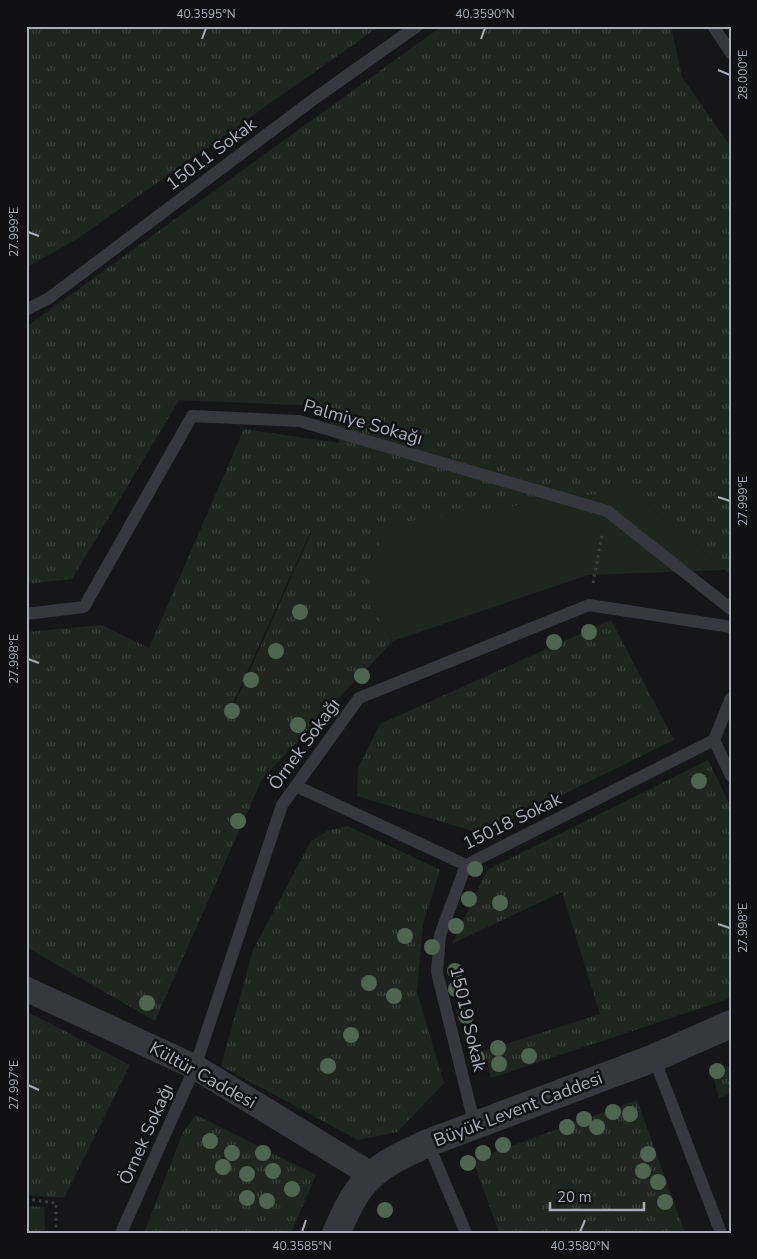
<svg xmlns="http://www.w3.org/2000/svg" width="757" height="1259" viewBox="0 0 757 1259" font-family="'Nunito Sans',sans-serif">
<defs>
<pattern id="grass-tufts" width="24" height="20" patternUnits="userSpaceOnUse" patternTransform="scale(1.25)"><rect width="24" height="20" fill="#1e261f"/><path d="M3 7l-1-3M5 7V3M7 7l1-3M15 17l-1-3M17 17v-4M19 17l1-3" fill="none" stroke="#3c433d"/></pattern>
</defs>
<rect width="100%" height="100%" fill="#161618"/>
<!-- grass -->
<path fill="url(#grass-tufts)" fill-rule="evenodd" d="M 26,26 L 380,26 L 77,239 L 26,268 Z
M 442,26 L 671,26 L 682,77 L 731,147 L 731,575 L 628,489 L 366,596 L 393,641 L 262,779 L 155,1021 L 26,947 L 26,632 L 102,625 L 149,648 L 244,429 L 340,443 L 323,406 L 179,400 L 72,579 L 26,584 L 26,327 ZM 311,533 L 233,708 L 228,714 L 310,533 Z
M 611,620 L 674,740 L 482,834 L 357,796 L 358,768 L 380,724 Z
M 708,760 L 731,807 L 731,998 L 491,1078 L 484,1051 L 600,1014 L 562,892 L 452,944 L 487,870 Z
M 348,826 L 440,870 L 423,924 L 417,992 L 444,1083 L 397,1132 L 358,1140 L 221,1066 L 253,950 L 311,841 L 329,830 Z
M 26,1011 L 130,1065 L 64,1198 L 26,1195 Z
M 731,1065 L 731,1094 L 719,1098 L 712,1071 Z
M 637,1100 L 685,1233 L 499,1233 L 473,1160 Z
M 196,1115 L 316,1175 L 291,1233 L 144,1233 L 183,1132 Z
M 26,1206 L 44,1207 L 45,1233 L 26,1233 Z"/>
<!-- garden -->
<path fill="#1e261f" d="M 628,489 L 725,570 L 588,575 L 393,641 L 366,596 L 384,525 Z"/>
<g fill="none" stroke-linecap="round" stroke-linejoin="round">
<!-- path -->
<path stroke="#3d3f44" stroke-width="3" stroke-dasharray="2.5 4" stroke-linecap="butt" d="M 593,583 L 602,535
M 26,1199 L 56,1203 L 56,1233"/>
<!-- service -->
<path stroke="#37383d" stroke-width="12" d="M 713,26 L 731,53
M 26,310 L 49,298 L 314,99 L 417,26
M 26,614 L 84,607 L 192,416 L 299,421 L 607,511 L 731,609
M 731,698 L 714,740 L 731,776
M 296,786 L 466,865
M 466,865 L 714,740
M 466,865 L 440,935 L 437,972 L 475,1126
M 654,1058 L 721,1233
M 428,1143 L 466,1233
M 121,1233 L 195,1067 L 282,805 L 359,698 L 589,605 L 731,627"/>
<!-- minor -->
<path stroke="#37383d" stroke-width="25" d="M 26,989 L 195,1067 L 372,1175"/>
<!-- tertiary -->
<path stroke="#37383d" stroke-width="28" d="M 336,1233 C 346,1212 355,1189 373,1174 C 389,1160 409,1152 428,1143 L 654,1058 L 731,1024"/>
</g>
<!-- trees -->
<g fill="#506452">
<circle cx="300" cy="612" r="8"/>
<circle cx="589" cy="632" r="8"/>
<circle cx="554" cy="642" r="8"/>
<circle cx="276" cy="651" r="8"/>
<circle cx="362" cy="676" r="8"/>
<circle cx="251" cy="680" r="8"/>
<circle cx="232" cy="711" r="8"/>
<circle cx="298" cy="725" r="8"/>
<circle cx="699" cy="781" r="8"/>
<circle cx="238" cy="821" r="8"/>
<circle cx="475" cy="869" r="8"/>
<circle cx="469" cy="899" r="8"/>
<circle cx="500" cy="903" r="8"/>
<circle cx="456" cy="926" r="8"/>
<circle cx="405" cy="936" r="8"/>
<circle cx="432" cy="947" r="8"/>
<circle cx="455" cy="971" r="8"/>
<circle cx="369" cy="983" r="8"/>
<circle cx="456" cy="989" r="8"/>
<circle cx="394" cy="996" r="8"/>
<circle cx="147" cy="1003" r="8"/>
<circle cx="466" cy="1016" r="8"/>
<circle cx="351" cy="1035" r="8"/>
<circle cx="498" cy="1048" r="8"/>
<circle cx="529" cy="1056" r="8"/>
<circle cx="477" cy="1058" r="8"/>
<circle cx="499" cy="1064" r="8"/>
<circle cx="328" cy="1066" r="8"/>
<circle cx="717" cy="1071" r="8"/>
<circle cx="613" cy="1112" r="8"/>
<circle cx="630" cy="1114" r="8"/>
<circle cx="584" cy="1119" r="8"/>
<circle cx="567" cy="1127" r="8"/>
<circle cx="597" cy="1127" r="8"/>
<circle cx="210" cy="1141" r="8"/>
<circle cx="503" cy="1145" r="8"/>
<circle cx="232" cy="1153" r="8"/>
<circle cx="263" cy="1153" r="8"/>
<circle cx="483" cy="1153" r="8"/>
<circle cx="648" cy="1154" r="8"/>
<circle cx="468" cy="1163" r="8"/>
<circle cx="223" cy="1167" r="8"/>
<circle cx="273" cy="1171" r="8"/>
<circle cx="643" cy="1171" r="8"/>
<circle cx="247" cy="1174" r="8"/>
<circle cx="658" cy="1182" r="8"/>
<circle cx="292" cy="1189" r="8"/>
<circle cx="247" cy="1198" r="8"/>
<circle cx="267" cy="1201" r="8"/>
<circle cx="665" cy="1202" r="8"/>
<circle cx="385" cy="1210" r="8"/>
</g>
<!-- ticks -->
<path fill="none" stroke="#a8adb8" stroke-width="2" d="M 202,39 L 206,28M 481,39 L 485,28M 718,70 L 730,75M 28,232 L 39,236M 718,497 L 730,501M 28,659 L 39,663M 718,924 L 730,928M 28,1085 L 39,1090M 302,1232 L 306,1220M 580,1232 L 585,1220"/>
<g text-anchor="middle" dominant-baseline="central" stroke-width="5" stroke-linejoin="round" paint-order="stroke">
<!-- street labels -->
<g font-size="18" fill="#a8adb8" stroke="#111113">
<text transform="translate(211 154) rotate(-37)">15011 Sokak</text>
<text transform="translate(363 422) rotate(16)">Palmiye Sokağı</text>
<text transform="translate(304 744) rotate(-54)">Örnek Sokağı</text>
<text transform="translate(512 821) rotate(-26)">15018 Sokak</text>
<text transform="translate(468 1019) rotate(77)">15019 Sokak</text>
<text transform="translate(203 1075) rotate(29)">Kültür Caddesi</text>
<text transform="translate(518 1109) rotate(-21)">Büyük Levent Caddesi</text>
<text transform="translate(146 1134) rotate(-66)">Örnek Sokağı</text>
</g>
</g>
<!-- border -->
<rect width="757" height="1259" fill="none" stroke="#111113" stroke-width="55"/>
<!-- scale -->
<path d="M550 1202v8h94v-8" fill="none" stroke="#a8adb8" stroke-width="2.5"/>
<text x="557" y="1202" font-size="15" fill="#a8adb8" stroke="#111113" stroke-width="4" paint-order="stroke">20 m</text>
<rect x="28" y="28" width="702" height="1204" fill="none" stroke="#a8adb8" stroke-width="2"/>
<g font-size="12" text-anchor="middle" fill="#a8adb8">
<text x="206" y="18">40.3595°N</text>
<text x="485" y="18">40.3590°N</text>
<text transform="translate(743 75) rotate(-90)" y="4">28.000°E</text>
<text transform="translate(14 232) rotate(-90)" y="4">27.999°E</text>
<text transform="translate(743 501) rotate(-90)" y="4">27.999°E</text>
<text transform="translate(14 659) rotate(-90)" y="4">27.998°E</text>
<text transform="translate(743 928) rotate(-90)" y="4">27.998°E</text>
<text transform="translate(14 1085) rotate(-90)" y="4">27.997°E</text>
<text x="302" y="1250">40.3585°N</text>
<text x="580" y="1250">40.3580°N</text>
</g>
</svg>
